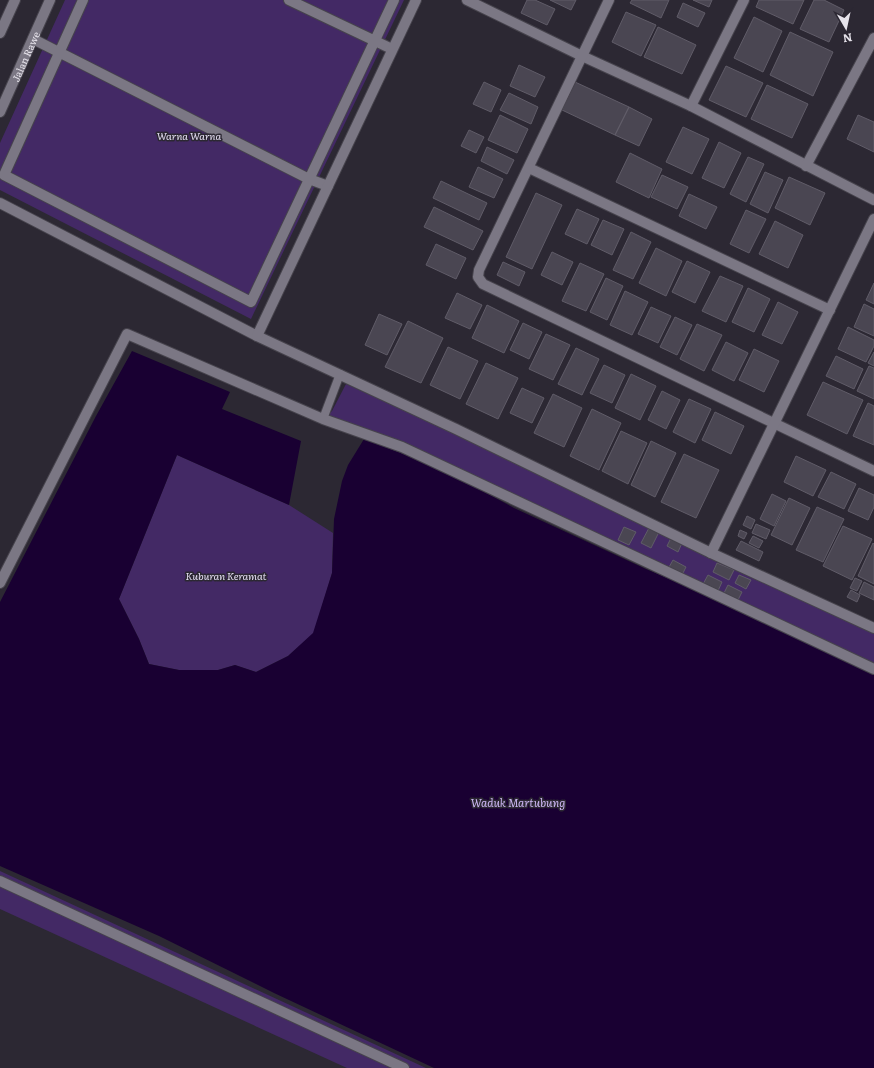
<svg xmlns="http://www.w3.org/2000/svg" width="874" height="1068" viewBox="0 0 874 1068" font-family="Literata,serif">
<rect width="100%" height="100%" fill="#2c2833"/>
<!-- green -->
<path fill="#432965" d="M 65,0 L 404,0 L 251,319 L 0,190 L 0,143 Z
M 346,384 L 874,625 L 874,678 L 440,468 L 364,439 L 323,419 L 332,411 Z
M 177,455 L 289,505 L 333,533 L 332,573 L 314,633 L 288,656 L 256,672 L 235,665 L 218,670 L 179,670 L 149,664 L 139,639 L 119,599 Z
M 0,871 L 426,1068 L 347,1068 L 0,909 Z"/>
<!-- water -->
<path fill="#190032" d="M 132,351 L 230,392 L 222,409 L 301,441 L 289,505 L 177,455 L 119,599 L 139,639 L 149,664 L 179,670 L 218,670 L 235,665 L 256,672 L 288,656 L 313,633 L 332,573 L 334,519 L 342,481 L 348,465 L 364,439 L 440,468 L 514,508 L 646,569 L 771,622 L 874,675 L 874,1068 L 434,1068 L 274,993 L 159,936 L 0,866 L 0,602 L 96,416 Z"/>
<!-- building -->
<path fill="#4a4652" stroke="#605c68" d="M 527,0 L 535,0 L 555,9 L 547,25 L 521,13 Z
M 550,0 L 576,0 L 571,10 Z
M 632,0 L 669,0 L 661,18 L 630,3 Z
M 693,0 L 712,0 L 709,7 Z
M 759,0 L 804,0 L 793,24 L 756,7 Z
M 814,0 L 824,0 L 844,10 L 829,42 L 800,29 Z
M 683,3 L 705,13 L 698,27 L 677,17 Z
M 626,12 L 656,25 L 641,56 L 612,42 Z
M 754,17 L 782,31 L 763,72 L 734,58 Z
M 658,27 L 696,45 L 682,74 L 644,57 Z
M 790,32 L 833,52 L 813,96 L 770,75 Z
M 519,65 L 545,77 L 535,97 L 510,86 Z
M 726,66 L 763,83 L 746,117 L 709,100 Z
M 484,82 L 501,90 L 491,112 L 473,104 Z
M 575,82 L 629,107 L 615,135 L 562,110 Z
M 767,85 L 808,104 L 792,138 L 751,119 Z
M 509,93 L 538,107 L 531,124 L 500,110 Z
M 629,107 L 652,119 L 639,146 L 615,135 Z
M 500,115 L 528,129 L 517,153 L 488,140 Z
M 858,115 L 874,122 L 874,152 L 847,139 Z
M 683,127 L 709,139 L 692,174 L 666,162 Z
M 469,130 L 484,137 L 476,153 L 461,146 Z
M 719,142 L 741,153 L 724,188 L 702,178 Z
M 487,147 L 514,160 L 507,174 L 481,161 Z
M 630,153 L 662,169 L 649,198 L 616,182 Z
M 748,157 L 764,164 L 746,202 L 730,194 Z
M 478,167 L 503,179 L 494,198 L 469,187 Z
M 765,172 L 783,180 L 768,213 L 750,204 Z
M 662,175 L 688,187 L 677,209 L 651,197 Z
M 789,177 L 825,193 L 810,225 L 775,208 Z
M 441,181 L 487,203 L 479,220 L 433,198 Z
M 536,193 L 562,205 L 532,269 L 506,257 Z
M 689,194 L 717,207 L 706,229 L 679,216 Z
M 434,207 L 483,231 L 473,250 L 424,227 Z
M 577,209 L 599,219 L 587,244 L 565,234 Z
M 746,210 L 766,219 L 749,253 L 730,244 Z
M 603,220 L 624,229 L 612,255 L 591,245 Z
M 775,221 L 803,235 L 788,268 L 759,254 Z
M 631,232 L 651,242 L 633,279 L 613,270 Z
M 436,244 L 466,258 L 456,279 L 426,265 Z
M 656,248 L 682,261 L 666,296 L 639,283 Z
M 552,252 L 573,262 L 562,285 L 541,275 Z
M 687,261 L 710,272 L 695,303 L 672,292 Z
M 503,262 L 525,272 L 519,286 L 497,275 Z
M 580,263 L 604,274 L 586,311 L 562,301 Z
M 720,276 L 743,286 L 726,322 L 702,311 Z
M 606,278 L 623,286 L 607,320 L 590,312 Z
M 874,283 L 874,304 L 866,300 Z
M 748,288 L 770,299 L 754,332 L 732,322 Z
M 625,291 L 648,302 L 632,335 L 610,325 Z
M 457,293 L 482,305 L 470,329 L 445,318 Z
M 778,302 L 798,312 L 782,344 L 762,335 Z
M 864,304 L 874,309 L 874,336 L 854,327 Z
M 487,305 L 519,321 L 504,353 L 472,338 Z
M 651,307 L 671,316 L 658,343 L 638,334 Z
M 379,314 L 402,324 L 387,355 L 365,345 Z
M 675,317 L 692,325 L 677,355 L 660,347 Z
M 408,321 L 443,338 L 421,383 L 385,367 Z
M 523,323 L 542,332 L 529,359 L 510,350 Z
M 697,324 L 722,335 L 704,371 L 680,359 Z
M 848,327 L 874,340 L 874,346 L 866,362 L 838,349 Z
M 546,334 L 570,345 L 553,380 L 529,369 Z
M 726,342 L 748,353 L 734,381 L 712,370 Z
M 448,347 L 478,361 L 460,399 L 430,385 Z
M 576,348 L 599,359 L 582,395 L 558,384 Z
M 754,349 L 779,361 L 764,392 L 739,380 Z
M 874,352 L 874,366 L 868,363 Z
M 836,356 L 863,369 L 854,389 L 826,376 Z
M 486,363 L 518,378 L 498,419 L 466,404 Z
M 604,365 L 625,375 L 612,403 L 590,393 Z
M 869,366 L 874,368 L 874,399 L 857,391 Z
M 631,374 L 656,386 L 640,420 L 615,408 Z
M 823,382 L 863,400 L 847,434 L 807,415 Z
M 522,388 L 544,398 L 532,423 L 510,413 Z
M 662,391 L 680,400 L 666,429 L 648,420 Z
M 553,394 L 582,408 L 564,447 L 534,433 Z
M 689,399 L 711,409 L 695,443 L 673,432 Z
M 868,403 L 874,406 L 874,445 L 853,436 Z
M 592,409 L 621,423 L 599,470 L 570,456 Z
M 715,412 L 744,426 L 731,454 L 702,440 Z
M 621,431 L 647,443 L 628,484 L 602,471 Z
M 651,441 L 676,453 L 655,497 L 631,485 Z
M 684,454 L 719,470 L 696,518 L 661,502 Z
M 796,456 L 826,470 L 813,496 L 784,482 Z
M 831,472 L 856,484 L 844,509 L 818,497 Z
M 859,488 L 874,495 L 874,507 L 868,520 L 848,511 Z
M 772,494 L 786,501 L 774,526 L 760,519 Z
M 789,498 L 810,508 L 792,545 L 771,535 Z
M 817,507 L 844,519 L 823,562 L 796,550 Z
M 747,516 L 755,520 L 751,529 L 743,525 Z
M 756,524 L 770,530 L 766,539 L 752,533 Z
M 650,526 L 660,530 L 651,548 L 641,543 Z
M 843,526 L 872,539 L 852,580 L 823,566 Z
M 624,527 L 636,532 L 629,545 L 618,540 Z
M 740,530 L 747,533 L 744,539 L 738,536 Z
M 753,536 L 763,541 L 759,548 L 749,543 Z
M 671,538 L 682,543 L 678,552 L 667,546 Z
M 741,541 L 763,552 L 759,561 L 736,550 Z
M 873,543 L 874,544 L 874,584 L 858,576 Z
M 673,560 L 686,567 L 682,575 L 668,569 Z
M 717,563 L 734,570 L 729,580 L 713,572 Z
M 708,575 L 722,582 L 717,593 L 702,586 Z
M 739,575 L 751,580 L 746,589 L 735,583 Z
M 855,578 L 862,581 L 857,591 L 850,588 Z
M 864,582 L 874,587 L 874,600 L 859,593 Z
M 728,585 L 742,592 L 736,604 L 722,597 Z
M 851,590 L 860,595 L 857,602 L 847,597 Z"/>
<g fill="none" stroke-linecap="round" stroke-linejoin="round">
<defs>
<path id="service" d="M 323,419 L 340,374"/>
<path id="pedestrian" d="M 83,0 L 4,175 L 251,302 L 394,0
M 289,0 L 392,49
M 33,39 L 309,179 L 328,186
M 0,583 L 127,334 L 323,419 L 402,447 L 874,669
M 0,881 L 404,1068"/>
<g id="minor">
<path d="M 467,0 L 582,56 L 691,106 L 874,200"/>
<path d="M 609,0 L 479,270 L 478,277 L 483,284 L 874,471"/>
<path d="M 0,33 L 15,0"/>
<path d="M 691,106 L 744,0"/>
<path id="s1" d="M 0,112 L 50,0"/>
<path d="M 806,166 L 874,38"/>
<path d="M 529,168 L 830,310"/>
<path d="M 0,203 L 257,336 L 456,429 L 711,553 L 874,628"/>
<path d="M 257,336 L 416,0"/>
<path d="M 711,553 L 874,219"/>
</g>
</defs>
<!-- service casing -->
<use href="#service" stroke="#46434c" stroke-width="10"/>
<!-- pedestrian casing -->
<use href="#pedestrian" stroke="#46434c" stroke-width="12"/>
<!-- minor casing -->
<use href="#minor" stroke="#46434c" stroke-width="12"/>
<!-- service -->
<use href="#service" stroke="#7b7784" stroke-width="8"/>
<!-- pedestrian -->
<use href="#pedestrian" stroke="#7b7784" stroke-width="10"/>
<!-- minor -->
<use href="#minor" stroke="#7b7784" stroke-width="10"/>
</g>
<g text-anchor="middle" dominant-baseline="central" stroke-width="3" stroke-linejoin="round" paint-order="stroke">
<!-- street labels -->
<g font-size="10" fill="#e6e3eb" stroke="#2c2833">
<text stroke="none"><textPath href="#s1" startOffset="61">Jalan Rawe</textPath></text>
</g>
<!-- park labels -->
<g font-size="10" font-style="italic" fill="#e5def3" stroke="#2c2833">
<text x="189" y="135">Warna Warna</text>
<text x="226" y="575">Kuburan Keramat</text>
</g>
<!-- water labels -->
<g font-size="11" font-style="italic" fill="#cbb5f2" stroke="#2c2833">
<text x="518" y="802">Waduk Martubung</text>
</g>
</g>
<!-- north arrow -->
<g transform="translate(846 28) rotate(171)" stroke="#2c2833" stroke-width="3" paint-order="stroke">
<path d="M0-3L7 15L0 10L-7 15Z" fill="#e6e3eb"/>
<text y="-6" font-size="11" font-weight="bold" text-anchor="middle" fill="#e6e3eb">N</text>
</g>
</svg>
